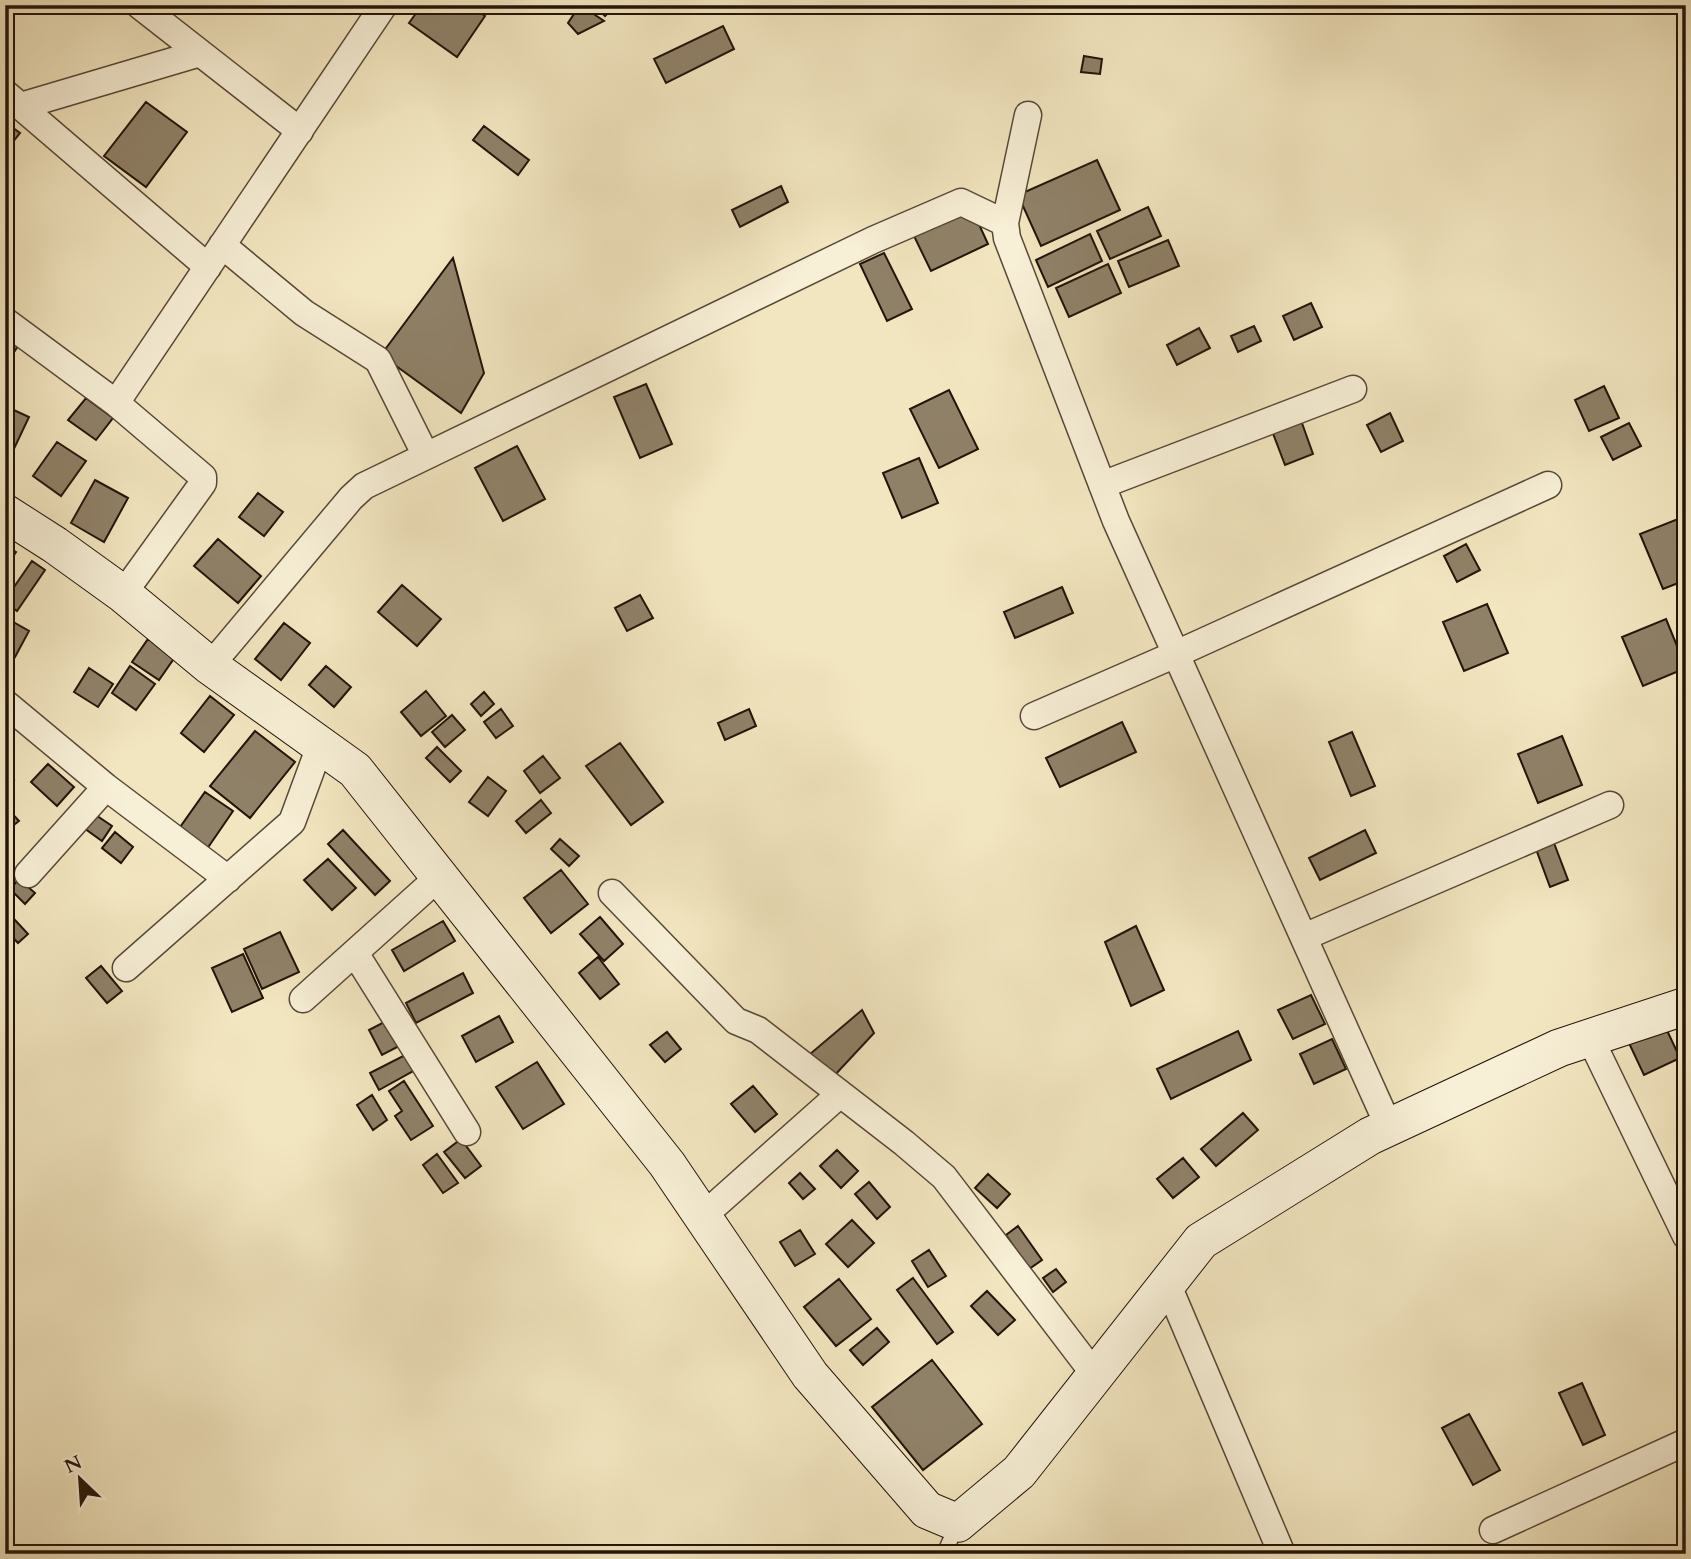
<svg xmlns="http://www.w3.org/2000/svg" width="1691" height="1559" viewBox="0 0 1691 1559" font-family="Cardo,serif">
<rect width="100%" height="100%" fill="#f2e6c0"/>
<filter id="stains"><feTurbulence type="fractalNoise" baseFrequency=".00286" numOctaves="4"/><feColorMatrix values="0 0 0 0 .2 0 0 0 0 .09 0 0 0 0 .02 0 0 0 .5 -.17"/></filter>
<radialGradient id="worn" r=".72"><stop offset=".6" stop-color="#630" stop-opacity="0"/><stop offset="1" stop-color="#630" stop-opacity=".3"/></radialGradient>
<!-- building -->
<path fill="#8f8168" stroke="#231409" stroke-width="2" d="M 422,5 L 470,5 L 485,16 L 457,57 L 409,23 Z
M 580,5 L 604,21 L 578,34 L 568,23 Z
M 594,5 L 616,5 L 605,16 Z
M 723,26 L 734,49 L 666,83 L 654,59 Z
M 1084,56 L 1102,59 L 1100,74 L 1081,72 Z
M 146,102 L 187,132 L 146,187 L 104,156 Z
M 5,122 L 20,133 L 5,152 Z
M 484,126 L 529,160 L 518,175 L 473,140 Z
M 1097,160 L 1120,210 L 1041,246 L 1018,195 Z
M 781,186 L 788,202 L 740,227 L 732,210 Z
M 1148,207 L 1161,236 L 1110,259 L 1097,231 Z
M 972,209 L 988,244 L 931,271 L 914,236 Z
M 1090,234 L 1102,261 L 1048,287 L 1036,260 Z
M 1168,240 L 1179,266 L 1129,287 L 1118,261 Z
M 884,253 L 912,309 L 887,321 L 860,264 Z
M 453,258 L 484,373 L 461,413 L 381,355 Z
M 1108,264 L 1121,293 L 1069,317 L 1056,288 Z
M 1311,303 L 1322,327 L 1294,340 L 1283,316 Z
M 1254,326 L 1261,341 L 1238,352 L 1231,336 Z
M 1199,328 L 1210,348 L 1177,365 L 1167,345 Z
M 5,338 L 18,346 L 5,366 Z
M 646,384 L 672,444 L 640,458 L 614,397 Z
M 1604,386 L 1619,418 L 1589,431 L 1575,400 Z
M 949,390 L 978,449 L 939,468 L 910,409 Z
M 86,398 L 113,418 L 96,440 L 68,420 Z
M 5,406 L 29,417 L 12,453 L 5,450 Z
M 1298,412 L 1313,454 L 1285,465 L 1269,423 Z
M 1390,413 L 1403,441 L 1381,452 L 1367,425 Z
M 1629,423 L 1641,446 L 1613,460 L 1601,437 Z
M 57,442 L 86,461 L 61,496 L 33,476 Z
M 517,446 L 545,499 L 503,521 L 475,468 Z
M 919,458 L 938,503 L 902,518 L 883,473 Z
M 95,480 L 128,498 L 104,542 L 71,523 Z
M 258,493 L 283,512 L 264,536 L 239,517 Z
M 1678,519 L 1686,538 L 1686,580 L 1663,589 L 1640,534 Z
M 218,539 L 261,576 L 238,603 L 194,566 Z
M 1466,544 L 1480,570 L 1457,582 L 1444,556 Z
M 5,545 L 16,552 L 5,569 Z
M 32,561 L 45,570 L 17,611 L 5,602 L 5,600 Z
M 402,585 L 441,619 L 417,646 L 378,612 Z
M 1062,587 L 1073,613 L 1015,638 L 1004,612 Z
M 640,595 L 653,618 L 627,631 L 615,608 Z
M 1487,604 L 1508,653 L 1464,671 L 1443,622 Z
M 8,619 L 29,631 L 15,657 L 5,651 L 5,623 Z
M 1666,619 L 1686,668 L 1643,686 L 1622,637 Z
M 284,623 L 310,643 L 281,680 L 255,659 Z
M 148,639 L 175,657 L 159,680 L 132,662 Z
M 130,666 L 155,684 L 136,710 L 112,693 Z
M 326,666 L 351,687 L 334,707 L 309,685 Z
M 89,668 L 113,684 L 98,707 L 74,692 Z
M 426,691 L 446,716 L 421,736 L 401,712 Z
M 484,692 L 494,704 L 481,716 L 471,704 Z
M 210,696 L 234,715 L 204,752 L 181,733 Z
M 501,709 L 513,726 L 496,738 L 484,722 Z
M 749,709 L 756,726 L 725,740 L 718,723 Z
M 452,715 L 465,730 L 445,747 L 432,732 Z
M 1122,722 L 1136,752 L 1060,787 L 1046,758 Z
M 255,731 L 295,762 L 250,818 L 210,786 Z
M 1352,732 L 1375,786 L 1351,796 L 1329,742 Z
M 1562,736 L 1582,785 L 1538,803 L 1518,754 Z
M 620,743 L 663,802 L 631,825 L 586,766 Z
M 437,747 L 461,771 L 450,782 L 426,758 Z
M 543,756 L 560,778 L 540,793 L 524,771 Z
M 48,764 L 74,787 L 57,806 L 31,782 Z
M 6,769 L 14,780 L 5,786 L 5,770 Z
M 488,777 L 506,791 L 488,816 L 469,802 Z
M 205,792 L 233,811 L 207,849 L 178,830 Z
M 541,800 L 551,813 L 526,833 L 516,821 Z
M 5,806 L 19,821 L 5,832 Z
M 87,809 L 112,826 L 102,841 L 77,823 Z
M 343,830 L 390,881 L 375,895 L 328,844 Z
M 1365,830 L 1376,853 L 1320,880 L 1309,858 Z
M 115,832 L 133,847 L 121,863 L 102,848 Z
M 560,839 L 579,856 L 569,866 L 551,849 Z
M 1554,843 L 1568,880 L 1550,887 L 1536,849 Z
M 328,859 L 356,888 L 332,910 L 304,880 Z
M 561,870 L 588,904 L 551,933 L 524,898 Z
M 19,879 L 35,893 L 25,904 L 10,889 Z
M 600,917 L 623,944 L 604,961 L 580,934 Z
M 14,919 L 28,934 L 18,943 L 5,929 Z
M 443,921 L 455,941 L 404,971 L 392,950 Z
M 1136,926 L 1164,990 L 1131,1006 L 1105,942 Z
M 280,932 L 299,972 L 262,989 L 244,949 Z
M 243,954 L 263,998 L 232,1012 L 212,968 Z
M 598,957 L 619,984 L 600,999 L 579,973 Z
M 101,966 L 122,991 L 107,1003 L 86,978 Z
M 463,973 L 473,993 L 416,1023 L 406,1003 Z
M 1311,995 L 1325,1024 L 1293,1039 L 1278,1010 Z
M 862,1010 L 874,1033 L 833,1077 L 809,1055 Z
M 499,1016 L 513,1042 L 476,1062 L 462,1036 Z
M 388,1020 L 401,1045 L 382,1055 L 369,1030 Z
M 1664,1024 L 1680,1058 L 1644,1075 L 1628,1041 Z
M 1238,1031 L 1251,1060 L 1171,1099 L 1157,1069 Z
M 667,1032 L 681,1049 L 665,1062 L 650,1045 Z
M 1332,1039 L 1346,1069 L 1314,1084 L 1300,1054 Z
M 407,1054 L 415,1070 L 379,1090 L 370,1073 Z
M 537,1062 L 564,1104 L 523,1129 L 496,1087 Z
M 404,1081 L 433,1126 L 411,1140 L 395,1116 L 402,1111 L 389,1091 Z
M 753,1086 L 777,1114 L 755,1132 L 731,1104 Z
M 372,1095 L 387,1120 L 373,1130 L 357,1105 Z
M 1243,1113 L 1258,1130 L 1216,1166 L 1201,1149 Z
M 461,1139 L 481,1166 L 465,1178 L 444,1152 Z
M 837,1150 L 858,1171 L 841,1188 L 820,1166 Z
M 437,1154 L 458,1183 L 443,1193 L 423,1165 Z
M 1183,1158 L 1199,1177 L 1173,1198 L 1157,1179 Z
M 800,1173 L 815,1189 L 803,1199 L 789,1183 Z
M 988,1174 L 1010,1194 L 997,1208 L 975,1188 Z
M 869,1182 L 890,1207 L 877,1219 L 855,1194 Z
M 852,1220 L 874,1243 L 848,1267 L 826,1244 Z
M 1018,1226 L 1042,1260 L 1029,1269 L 1006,1235 Z
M 800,1230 L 815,1254 L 795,1266 L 780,1242 Z
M 929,1250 L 946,1276 L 928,1287 L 912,1261 Z
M 1056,1269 L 1066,1282 L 1053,1292 L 1043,1278 Z
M 913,1278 L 953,1332 L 937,1344 L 897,1290 Z
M 839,1279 L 871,1319 L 836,1346 L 804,1307 Z
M 987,1291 L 1015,1320 L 998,1335 L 971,1306 Z
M 877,1328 L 889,1342 L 863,1365 L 850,1350 Z
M 932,1360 L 982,1424 L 923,1470 L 872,1407 Z
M 1582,1383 L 1605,1435 L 1583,1445 L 1559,1393 Z
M 1469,1414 L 1500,1470 L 1473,1485 L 1442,1428 Z"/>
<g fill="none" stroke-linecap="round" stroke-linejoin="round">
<defs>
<path id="lane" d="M 944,1554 L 958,1523"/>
<path id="street" d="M 139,5 L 300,131
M 5,93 L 208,267
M 21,106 L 200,53
M 1028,115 L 1005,223 L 1007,238 L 1116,521 L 1389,1127
M 222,245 L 304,313 L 378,360 L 426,456
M 5,321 L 116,403 L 203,477 L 203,483 L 123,594
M 116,403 L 384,5
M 1102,485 L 1353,389
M 210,666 L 351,498 L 364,486 L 873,240 L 961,202 L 1005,223
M 5,703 L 106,787 L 228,879
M 1034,716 L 1176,654 L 1548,485
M 28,874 L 106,787
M 612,893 L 736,1021 L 758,1030 L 904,1143 L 944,1177 L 1095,1375
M 1304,937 L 1610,805
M 355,953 L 467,1132
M 126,968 L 292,822 L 320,746
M 303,999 L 440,876
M 1590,1038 L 1686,1236
M 703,1216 L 839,1095
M 1167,1283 L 1282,1554
M 1493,1530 L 1686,1442"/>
<path id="secondary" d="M 5,513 L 55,545 L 123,594 L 210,666 L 355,770 L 667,1164 L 810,1375 L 927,1510 L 958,1523 L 1019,1472 L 1201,1241 L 1370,1136 L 1559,1048 L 1686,1006"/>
</defs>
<!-- lane casing -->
<use href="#lane" stroke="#574837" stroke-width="17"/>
<!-- street casing -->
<use href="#street" stroke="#574837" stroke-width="29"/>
<!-- secondary casing -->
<use href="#secondary" stroke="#231409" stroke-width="39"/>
<!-- lane -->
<use href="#lane" stroke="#f7efd6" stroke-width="14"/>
<!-- street -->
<use href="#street" stroke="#f7efd6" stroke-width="26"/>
<!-- secondary -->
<use href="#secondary" stroke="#f7efd6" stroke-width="37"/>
</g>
<!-- margin -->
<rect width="1691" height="1559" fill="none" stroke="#f2e6c0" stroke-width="28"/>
<rect x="7" y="7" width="1677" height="1545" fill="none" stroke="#231409" stroke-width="3.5"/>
<rect x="14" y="14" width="1663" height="1531" fill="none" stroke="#231409" stroke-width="2"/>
<!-- north arrow -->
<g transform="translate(80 1479) rotate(335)" stroke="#f7efd6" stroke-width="5" paint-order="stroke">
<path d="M0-5L12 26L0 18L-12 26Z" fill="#231409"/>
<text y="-10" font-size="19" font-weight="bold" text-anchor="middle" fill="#231409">N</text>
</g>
<rect width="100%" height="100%" filter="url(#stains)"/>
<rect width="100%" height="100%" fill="url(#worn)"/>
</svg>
